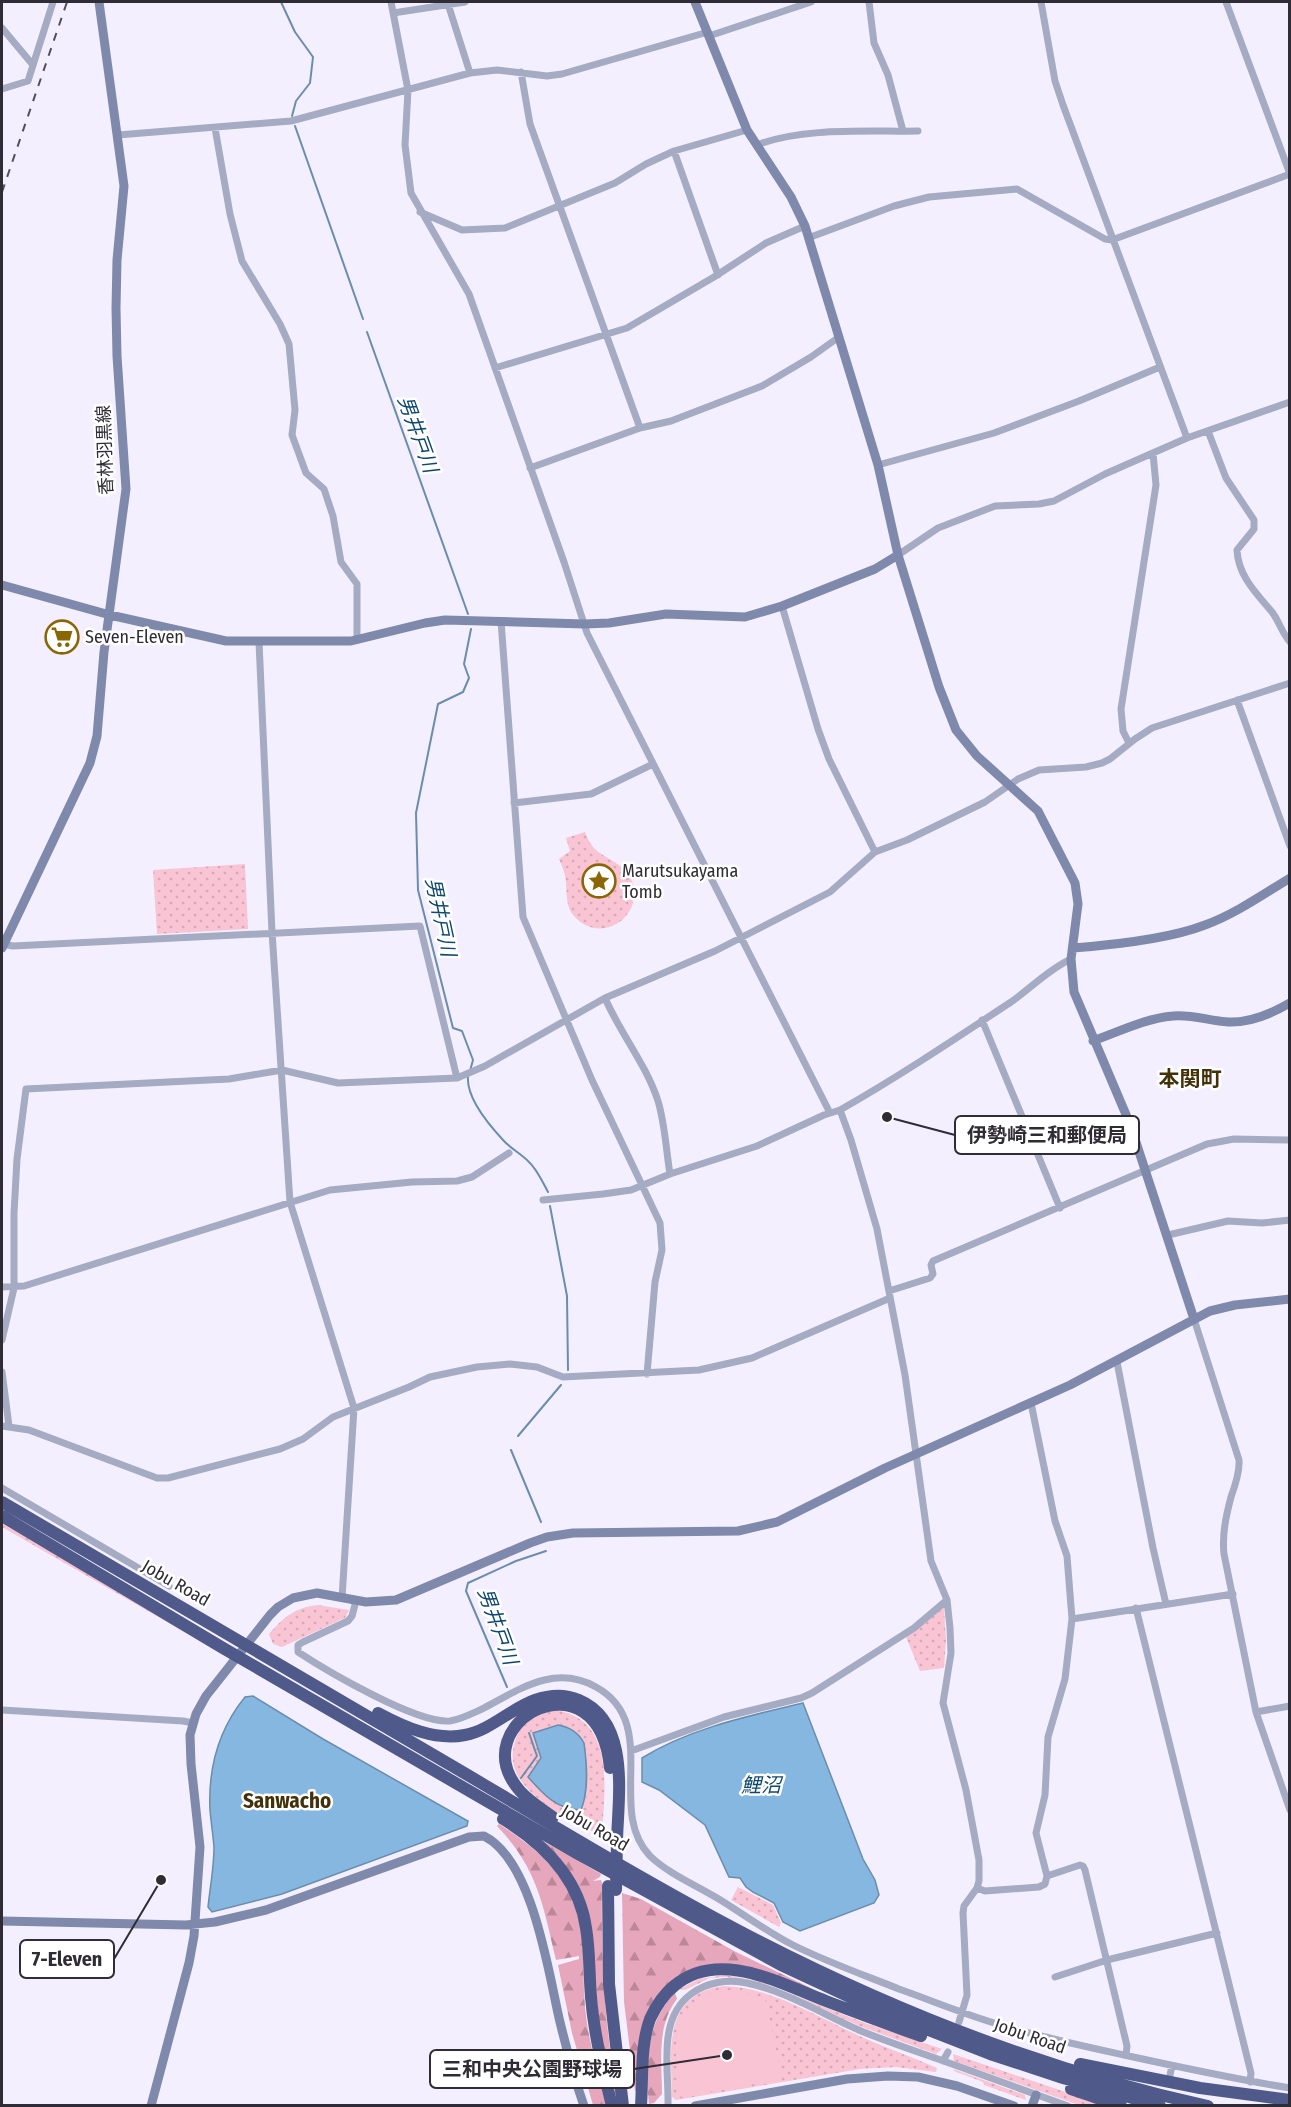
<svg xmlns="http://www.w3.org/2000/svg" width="1291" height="2107" viewBox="0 0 1291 2107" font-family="'Fira Sans Condensed','Noto Sans JP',sans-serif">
<defs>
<pattern id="green-dots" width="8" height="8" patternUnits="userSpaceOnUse" patternTransform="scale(1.5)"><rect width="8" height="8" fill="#f9c4d4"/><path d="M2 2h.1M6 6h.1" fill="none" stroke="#d6a9b7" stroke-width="1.8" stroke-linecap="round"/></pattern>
<pattern id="forest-firs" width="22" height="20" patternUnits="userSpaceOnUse" patternTransform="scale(1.5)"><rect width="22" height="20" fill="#e6a6bb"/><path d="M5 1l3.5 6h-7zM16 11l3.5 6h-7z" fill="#bb8799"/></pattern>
</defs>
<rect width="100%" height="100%" fill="#f4effe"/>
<!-- green -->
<path fill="url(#green-dots)" d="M 585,832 C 587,837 590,844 594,848 C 606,860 625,863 632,881 C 645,917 600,946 574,916 C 564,904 568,890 565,876 C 564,870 561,864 559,859 L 570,851 L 566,838 Z
M 245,864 L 248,929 L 157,934 L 153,870 Z
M 2,1523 L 212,1648 L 2,1527 Z
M 318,1605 L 349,1610 L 345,1618 L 282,1647 L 273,1644 L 269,1634 C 283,1618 295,1607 318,1605 Z
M 942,1608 L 944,1608 L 946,1641 L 944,1668 L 920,1671 L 906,1637 L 925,1623 Z
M 554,1710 C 617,1718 604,1790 602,1836 C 570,1820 502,1790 514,1745 C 520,1723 534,1716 554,1710 Z
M 738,1887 L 773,1905 L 781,1923 L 779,1927 L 731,1900 Z
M 726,1975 L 761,1982 L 865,2023 L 942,2049 L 936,2054 L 862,2027 L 787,1994 L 744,1980 L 726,1977 L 710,1978 L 685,1990 L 679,1989 L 699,1979 Z
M 724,1986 C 772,1987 821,2019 864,2038 C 888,2049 913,2057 937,2068 L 936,2072 L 896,2067 L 860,2069 L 676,2100 L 672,2097 C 671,2050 662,1994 724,1986 Z
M 953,2054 L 959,2056 L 1104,2105 L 1079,2105 L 954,2061 Z
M 953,2069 L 1025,2095 L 1026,2100 L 984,2085 L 983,2082 L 954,2071 Z"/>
<!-- forest -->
<path fill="url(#forest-firs)" d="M 499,1824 C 548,1856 579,1885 583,1947 C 584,1967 583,1987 585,2007 C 588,2040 598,2073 606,2105 L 593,2105 L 572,2033 L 558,1965 L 579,1959 L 579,1956 L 556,1960 C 543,1905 538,1869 497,1826 Z
M 543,1841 L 601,1874 L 600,1877 L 593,1881 L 601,1880 L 602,1883 C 601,1954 604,2023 617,2094 L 614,2095 L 602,2051 L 589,1920 L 542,1842 Z
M 622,1893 L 641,1899 L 736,1952 L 815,1990 L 728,1964 L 657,1996 L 638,2091 L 635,2091 L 624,2002 Z
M 675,1993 L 677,1999 C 656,2026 662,2062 662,2094 L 654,2103 L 649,2104 C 645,2065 646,2022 675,1993 Z"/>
<!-- pitch -->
<path fill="#f9c4d4" d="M 728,1990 L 765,1998 L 782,2079 L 679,2097 C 676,2048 665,1999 728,1990 Z"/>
<!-- water -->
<path fill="#85b7e0" stroke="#6b8dad" stroke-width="1.5" d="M 253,1696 L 323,1739 L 466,1820 L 468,1821 L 467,1826 L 282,1894 L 212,1912 L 208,1907 C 210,1888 214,1867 214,1847 C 213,1835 211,1822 210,1810 C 208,1768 219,1729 245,1697 Z
M 803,1703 L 863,1859 L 875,1880 L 879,1895 L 874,1903 L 800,1931 L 783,1922 L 774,1903 L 753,1892 L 746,1887 L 740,1878 L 729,1877 L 705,1825 L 659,1790 L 642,1782 L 642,1758 C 690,1728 749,1716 803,1703 Z
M 558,1725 C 570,1727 578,1732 584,1743 C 587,1765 589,1790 581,1810 C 557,1810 543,1794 528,1777 L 541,1758 L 533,1733 Z"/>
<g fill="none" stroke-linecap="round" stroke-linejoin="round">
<!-- stream -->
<path stroke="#6b8dad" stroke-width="2" d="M 281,2 L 295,32 L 313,57 L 310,83 L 296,101 L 292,116
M 295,126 L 363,319
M 367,332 L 468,614
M 470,1071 L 473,1060 L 462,1031 L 453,1028 L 418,890 L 416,813 L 438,704 L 463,692 L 469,678 L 464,664 L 471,629
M 468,1076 C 466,1097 489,1125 503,1140 C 510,1148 520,1153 528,1161 C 537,1169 542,1181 548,1192
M 550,1206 L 567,1296 L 568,1370
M 518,1436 L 561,1385
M 511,1450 L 541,1522
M 507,1687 L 466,1591 L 468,1583 L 516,1561 L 546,1551
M 521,1778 L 537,1756 L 529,1733"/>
<!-- street -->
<path stroke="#a4abc3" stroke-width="7" d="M 391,2 L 408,90 L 405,145 L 411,193 L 469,294 L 564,562 L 587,633 L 830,1113
M 869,2 L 874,43 L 888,75 L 903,131
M 1041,2 L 1055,81 L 1063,105 L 1187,438
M 1226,2 L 1290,174
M 448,4 L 470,73
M 393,13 L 465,2
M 2,28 L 33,65
M 709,36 L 811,2
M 521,72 L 530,124 L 640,428
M 2,89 L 28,81 L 53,2
M 215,128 L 230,214 L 242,261 L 280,324 L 289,344 L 295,410 L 292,435 L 306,473 L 324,489 L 333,516 L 341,562 L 357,584 L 357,640
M 118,135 L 291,121 L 470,73 L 497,70 L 547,76 L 562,74 L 708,32
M 757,145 C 803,127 868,132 918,131
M 674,151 L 718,275
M 420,212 L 462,230 L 505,228 L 615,183 L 646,164 L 674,151 L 747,130
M 808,238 L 894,206 L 929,197 L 1017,189 L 1105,239 L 1112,240 L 1290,174
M 495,368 L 627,328 L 714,277 L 766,243 L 805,226
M 1208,431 L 1226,478 L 1254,520 L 1254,529 L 1237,550 C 1238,576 1257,594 1272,612 C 1279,621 1282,633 1290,642
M 878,465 L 994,433 L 1079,401 L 1160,367
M 530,468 L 640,428 L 671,421 L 762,386 L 811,357 L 839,337
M 898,555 L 938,528 L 995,506 L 1039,504 L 1054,501 L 1105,474 L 1187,438 L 1290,402
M 782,606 L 818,729 L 829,759 L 875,852
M 501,621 L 523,917 L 592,1080 L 660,1223 L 662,1250 L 655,1282 L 647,1374
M 259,642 L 272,932 L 290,1202 L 354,1408 L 342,1598
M 1237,700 L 1290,846
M 1129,743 L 1123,731 L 1121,709 L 1156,485 L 1153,453
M 514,803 L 591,794 L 653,764
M 3,944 L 13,946 L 420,926 L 457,1078
M 605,998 C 620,1033 646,1064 658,1101 C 665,1124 666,1150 670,1174
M 982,1020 L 1060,1208
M 840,1110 L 851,1140 L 877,1229 L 905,1375 L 931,1561 L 947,1600 L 950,1628 L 951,1653 L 943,1703 L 966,1790 L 979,1860 L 979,1881 L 977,1888 L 964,1906 L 963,1913 L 967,1995 L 959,2022
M 543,1200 L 603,1194 L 631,1190 L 670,1174 L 757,1146 L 824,1115 L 840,1110 C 898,1077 955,1039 1011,1002 C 1031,988 1049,969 1071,959
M 1168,1235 L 1228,1221 L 1262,1223 L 1290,1220
M 2,1287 L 24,1286 L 330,1190 L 412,1182 L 457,1181 L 472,1177 L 509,1153
M 889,1291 L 930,1278 L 933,1274 L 931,1265 L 933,1261 L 1207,1144 L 1234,1139 L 1290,1140
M 1194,1319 L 1239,1460 C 1240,1472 1235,1486 1231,1497 C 1226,1516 1222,1534 1224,1554 L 1256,1712 L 1290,1810
M 2,1340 L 14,1288 L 14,1213 L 17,1159 L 26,1089 L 229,1079 L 282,1070 L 338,1083 L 457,1078 L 485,1066 L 605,998 L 715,951 L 830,892 L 875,852 L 907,840 L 985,802 L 1018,779 L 1039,770 L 1086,767 L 1102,763 L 1110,759 L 1135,739 L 1152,728 L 1290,683
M 1117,1362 L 1153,1548 L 1166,1604
M 2,1372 L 9,1426
M 2,1426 L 29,1430 L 157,1478 L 168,1478 L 280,1449 L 303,1439 L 333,1417 L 409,1387 L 430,1377 L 477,1367 L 510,1364 L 537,1367 L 563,1377 L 699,1370 L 752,1358 L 890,1298
M 2,1488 L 169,1586
M 356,1601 L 352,1616 L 348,1621 L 303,1642 L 298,1645 L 298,1652 C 327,1671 417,1724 450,1721 C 462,1719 473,1713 484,1708 C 520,1689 555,1664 596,1687 C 662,1723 605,1810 650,1856 C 670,1875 698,1886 722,1901 C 746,1916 768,1932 793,1945 C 827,1962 864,1975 899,1989 C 933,2001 966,2015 1001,2025 C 1041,2037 1083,2046 1124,2055 C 1179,2067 1234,2079 1290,2088
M 1136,1608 L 1251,2073 L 1250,2082
M 1072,1619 L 1233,1594
M 2,1710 L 183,1721 L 193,1723
M 1256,1712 L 1290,1706
M 631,1751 L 724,1717 L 801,1698 L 812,1693 L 914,1628 L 947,1600
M 1047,1876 L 1080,1865 L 1083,1866 L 1085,1870 L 1127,2046 L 1126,2055
M 977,1888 L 985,1891 L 1039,1887 L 1045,1884 L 1047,1876 L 1036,1833 L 1045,1795 L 1048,1737 L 1065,1679 L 1072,1619 L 1067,1556 L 1055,1521 L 1031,1403
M 1055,1977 L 1107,1960 L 1217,1933
M 943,2061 L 948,2052
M 1170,2075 L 1172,2066
M 668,2106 C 669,2069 657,2019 691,1994 C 707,1982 728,1979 747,1983 C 788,1992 824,2015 861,2031 C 891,2043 921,2053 952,2064 C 990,2078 1029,2092 1068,2106"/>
<!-- secondary -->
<path stroke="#7f89ac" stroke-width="9" d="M 695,2 L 747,130 L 791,197 L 805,226 L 878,465 L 898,555 L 939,687 L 956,730 L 977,756 L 1038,811 L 1075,883 L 1078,904 L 1071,959 L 1074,992 L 1130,1124 L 1194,1319
M 2,585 L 110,615 L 226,641 L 351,641 L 425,623 L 445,620 L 585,624 L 609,623 L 666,614 L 745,617 L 782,606 L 875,569 L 898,555
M 2,948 L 90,763 L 97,736 L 104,652 L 126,489 L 117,356 L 116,308 L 117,260 L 124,186 L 99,2
M 1073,948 C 1112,945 1169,939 1205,925 C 1235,914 1262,895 1290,878
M 1093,1041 C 1118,1032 1146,1018 1173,1016 C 1191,1014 1210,1021 1228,1022 C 1250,1023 1271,1014 1290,1003
M 2,1921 L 186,1925 L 215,1922 L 266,1910 L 469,1837 L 484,1836 C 532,1860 548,1969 559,2018 C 566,2047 574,2077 584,2106
M 151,2106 L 189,1963 L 194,1936 L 200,1847 L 191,1764 L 190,1735 L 196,1714 L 206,1696 L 270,1615 L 278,1607 L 293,1598 L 317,1593 L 366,1602 L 396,1600 L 530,1543 L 547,1537 L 573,1533 L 738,1531 L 777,1522 L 885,1468 L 1070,1385 L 1210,1311 L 1235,1305 L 1290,1299
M 695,2106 L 847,2079 L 888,2076 L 918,2077 L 957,2086 L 1014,2106
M 1032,2106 L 1036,2095"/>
<!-- highway -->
<path stroke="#4f5a8b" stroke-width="12" d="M 2,1502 C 153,1590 304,1678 454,1767 C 551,1824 649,1884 749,1936 C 894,2011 1049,2072 1208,2106
M 2,1516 L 223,1648 L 578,1854 L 781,1965 L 880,2011 L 990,2054 L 1063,2078 L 1160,2106
M 378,1713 C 404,1727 435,1741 465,1735 C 491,1730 510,1709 535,1700 C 549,1695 565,1694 579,1700 C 631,1722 618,1797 617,1841
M 553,1817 C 542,1809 529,1801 520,1791 C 460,1722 599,1649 610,1768
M 503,1819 C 544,1844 579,1878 586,1928 C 590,1951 589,1974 591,1997 C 594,2034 603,2070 612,2106
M 608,1886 L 609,1984 L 623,2106
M 1080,2064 L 1200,2088 L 1290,2100
M 1071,2089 L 1121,2106
M 641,2106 C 643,2076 640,2047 650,2019 C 656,2006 663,1995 674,1986 C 719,1948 781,1984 826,2001 C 858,2013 889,2025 921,2036"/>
<!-- rail -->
<path stroke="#534f59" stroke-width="2" stroke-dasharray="8 8" stroke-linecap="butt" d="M 2,192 L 67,2"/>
<!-- highway-bridge -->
<path stroke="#4f5a8b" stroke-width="12" d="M 616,1890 L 617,1841"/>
</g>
<!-- icons -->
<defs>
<symbol id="supermarket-ring" viewBox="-11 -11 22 22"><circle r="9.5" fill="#fff" stroke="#8a6604" stroke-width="1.5"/><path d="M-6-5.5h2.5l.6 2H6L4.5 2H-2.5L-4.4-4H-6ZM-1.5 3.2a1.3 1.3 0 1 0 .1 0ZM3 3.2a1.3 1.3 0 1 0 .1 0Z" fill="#8a6604"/></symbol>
<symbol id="sight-ring" viewBox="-11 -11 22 22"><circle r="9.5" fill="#fff" stroke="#8a6604" stroke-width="1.5"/><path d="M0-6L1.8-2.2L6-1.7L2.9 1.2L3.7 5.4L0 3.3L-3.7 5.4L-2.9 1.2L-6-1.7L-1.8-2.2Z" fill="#8a6604"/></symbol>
</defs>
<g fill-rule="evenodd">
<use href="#supermarket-ring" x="43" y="618" width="38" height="38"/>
<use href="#sight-ring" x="580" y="862" width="38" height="38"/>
</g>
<g text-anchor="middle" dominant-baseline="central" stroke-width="5" stroke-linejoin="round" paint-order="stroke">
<!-- street labels -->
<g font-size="18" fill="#2f2c35" stroke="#fff">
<text transform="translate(105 450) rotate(-92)">香林羽黒線</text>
<text transform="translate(176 1583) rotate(30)">Jobu Road</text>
<text transform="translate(595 1828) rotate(30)">Jobu Road</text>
<text transform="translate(1030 2036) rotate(19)">Jobu Road</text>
</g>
<!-- poi labels -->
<g font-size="18" fill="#2f2c35" stroke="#fff" text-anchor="start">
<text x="85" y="637">Seven-Eleven</text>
<text x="622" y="871">Marutsukayama<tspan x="622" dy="21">Tomb</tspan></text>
</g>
<!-- water labels -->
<g font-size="20" font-style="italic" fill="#0f4970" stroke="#fff">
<text transform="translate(418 434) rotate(70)">男井戸川</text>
<text transform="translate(441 917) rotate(78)">男井戸川</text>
<text transform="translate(498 1626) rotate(70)">男井戸川</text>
<text x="761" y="1785">鯉沼</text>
</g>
<!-- quarter labels -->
<g font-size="21" font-weight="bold" fill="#433109" stroke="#fff">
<text x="1190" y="1079">本関町</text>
<text x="287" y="1801">Sanwacho</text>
</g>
</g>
<!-- callouts -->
<path fill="none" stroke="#2f2c35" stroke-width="2" d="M887 1117L955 1135M161 1880L114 1959M727 2055L634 2069"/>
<g fill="#2f2c35" stroke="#fff" stroke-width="2">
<circle cx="887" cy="1117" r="6"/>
<circle cx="161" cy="1880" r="6"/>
<circle cx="727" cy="2055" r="6"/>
</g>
<g fill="#fff" stroke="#2f2c35" stroke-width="2">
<rect x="955" y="1116" width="184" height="38" rx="6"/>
<rect x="20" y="1940" width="94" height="38" rx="6"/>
<rect x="430" y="2050" width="204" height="38" rx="6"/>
</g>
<g font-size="20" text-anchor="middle" font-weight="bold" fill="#2f2c35">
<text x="1047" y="1142">伊勢崎三和郵便局</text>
<text x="67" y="1966">7-Eleven</text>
<text x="532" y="2076">三和中央公園野球場</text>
</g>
<!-- border -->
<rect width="1291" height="2107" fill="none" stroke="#2f2c35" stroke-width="6"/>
</svg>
